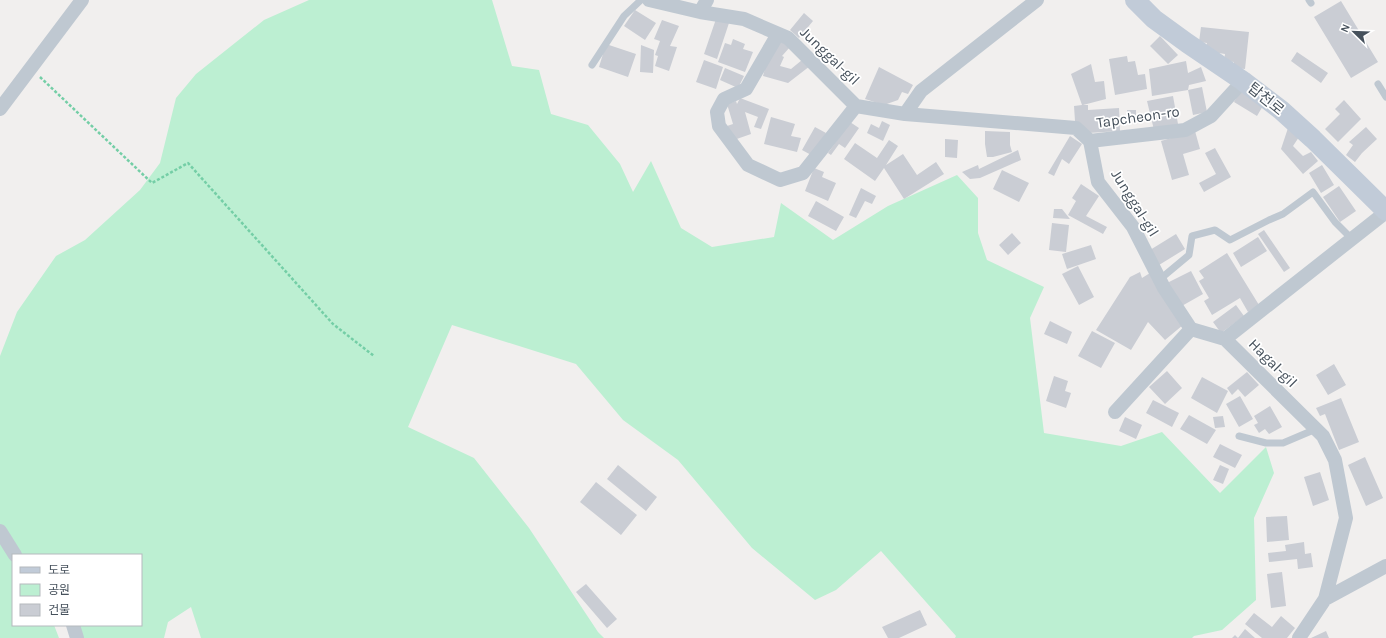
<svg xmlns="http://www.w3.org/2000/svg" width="1386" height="638" viewBox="0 0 1386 638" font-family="Karla,'Noto Sans KR',sans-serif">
<rect width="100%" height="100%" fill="#f1efee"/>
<!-- green -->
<path fill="#bcefd2" d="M 309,0 L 492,0 L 512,66 L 539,70 L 551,114 L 588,125 L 620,164 L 633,192 L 651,161 L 681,228 L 712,247 L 774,237 L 781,203 L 833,240 L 888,206 L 957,175 L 978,198 L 978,233 L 987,260 L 1044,287 L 1030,318 L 1044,433 L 1121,446 L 1162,432 L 1220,493 L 1266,447 L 1274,473 L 1254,518 L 1256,600 L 1222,630 L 1194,636 L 1192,638 L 955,638 L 956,636 L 881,551 L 836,590 L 815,600 L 752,548 L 678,460 L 623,420 L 576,364 L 452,325 L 408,427 L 474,458 L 529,528 L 598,632 L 604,638 L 201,638 L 191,607 L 168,622 L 164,638 L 80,638 L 73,625 L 141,625 L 141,555 L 13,555 L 13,625 L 54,625 L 59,638 L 0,638 L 0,356 L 17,312 L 56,256 L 85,240 L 140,190 L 160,163 L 176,98 L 196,74 L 264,20 Z"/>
<!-- building -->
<path fill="#cacdd4" d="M 1341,1 L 1378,62 L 1351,78 L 1314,17 Z
M 635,10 L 656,23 L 645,40 L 624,26 Z
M 804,13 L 813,21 L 799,38 L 790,30 Z
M 716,19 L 729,23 L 717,59 L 704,54 Z
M 662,20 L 679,26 L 670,46 L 677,47 L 669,71 L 655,66 L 658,56 L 655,55 L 660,41 L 654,39 Z
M 1201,27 L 1249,32 L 1245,69 L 1234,68 L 1234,62 L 1224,61 L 1225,54 L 1206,51 L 1207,43 L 1199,42 Z
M 1160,36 L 1178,55 L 1168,64 L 1150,46 Z
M 733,39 L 745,44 L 743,49 L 753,52 L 745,72 L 718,62 L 725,43 L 731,45 Z
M 781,41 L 790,47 L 782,56 L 784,57 L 780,66 L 791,69 L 802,60 L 810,66 L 788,83 L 763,76 L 769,54 Z
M 606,44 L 636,54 L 628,77 L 599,67 Z
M 641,45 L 654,50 L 653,73 L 640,72 Z
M 1297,52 L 1328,73 L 1321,83 L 1291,61 Z
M 1127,56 L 1128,62 L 1135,61 L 1138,75 L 1145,74 L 1147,89 L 1115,95 L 1109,59 Z
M 704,60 L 723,67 L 716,89 L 696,82 Z
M 1186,61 L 1188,73 L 1201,67 L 1206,81 L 1189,85 L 1188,90 L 1152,96 L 1149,69 Z
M 1091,64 L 1095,82 L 1104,81 L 1106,99 L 1083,105 L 1088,105 L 1088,110 L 1119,108 L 1120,131 L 1088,133 L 1075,121 L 1074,106 L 1082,105 L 1071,74 Z
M 879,67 L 913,85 L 908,94 L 902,92 L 898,100 L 884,105 L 865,99 Z
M 725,68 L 744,76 L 738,88 L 720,80 Z
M 1202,87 L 1207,112 L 1193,115 L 1188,90 Z
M 1241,90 L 1264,104 L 1257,116 L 1234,102 Z
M 1173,96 L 1178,124 L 1154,130 L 1147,101 Z
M 740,98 L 769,109 L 761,129 L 754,127 L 758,117 L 745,112 L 751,134 L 731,141 L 727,126 L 733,124 L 727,104 L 736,101 L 737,104 Z
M 1344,100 L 1361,119 L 1338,142 L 1325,129 L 1340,114 L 1335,109 Z
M 1127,110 L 1136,110 L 1136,121 L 1128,121 Z
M 771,117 L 795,124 L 791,136 L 801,138 L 797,152 L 764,144 Z
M 882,121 L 890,125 L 883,141 L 867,133 L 871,124 L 879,128 Z
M 850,122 L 859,128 L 845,148 L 839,144 L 831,155 L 828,153 Z
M 815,127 L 826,133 L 813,156 L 802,150 Z
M 1366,127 L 1377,139 L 1362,153 L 1355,162 L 1346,155 L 1353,145 L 1349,142 Z
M 1288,128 L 1299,137 L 1293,146 L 1303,156 L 1311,152 L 1318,161 L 1303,174 L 1281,149 Z
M 985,131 L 1010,132 L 1010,145 L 1012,152 L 993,157 L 987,157 L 985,144 Z
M 1195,131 L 1200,149 L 1183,154 L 1189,175 L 1172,180 L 1161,141 Z
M 1070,136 L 1082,144 L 1069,164 L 1062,159 L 1054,176 L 1048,173 Z
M 945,139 L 958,140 L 957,158 L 945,157 Z
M 889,140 L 898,146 L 886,165 L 903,154 L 917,175 L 936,162 L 944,174 L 904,199 L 884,168 L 875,181 L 844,159 L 855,143 L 877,158 Z
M 1215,148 L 1231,177 L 1204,192 L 1199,183 L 1216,174 L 1205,153 Z
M 1018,150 L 1021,160 L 980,178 L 970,179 L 962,172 L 978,165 L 979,169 Z
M 1322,165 L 1334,185 L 1321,193 L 1309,173 Z
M 814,168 L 824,172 L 822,177 L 836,183 L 828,201 L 805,191 Z
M 1002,170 L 1029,183 L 1019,202 L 993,189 Z
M 1081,184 L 1099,196 L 1086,216 L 1107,227 L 1103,234 L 1068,215 L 1076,201 L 1072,198 Z
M 1339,186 L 1356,211 L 1340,222 L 1323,197 Z
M 861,188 L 876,196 L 872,204 L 865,201 L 856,218 L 849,215 Z
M 816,201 L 844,217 L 836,231 L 808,216 Z
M 1054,209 L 1062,209 L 1070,219 L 1053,218 Z
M 1052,223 L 1069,225 L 1066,252 L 1049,250 Z
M 1264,230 L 1290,268 L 1284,272 L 1258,234 Z
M 1012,233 L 1021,243 L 1008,255 L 999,245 Z
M 1176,234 L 1185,249 L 1159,265 L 1150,250 Z
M 1258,237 L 1267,251 L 1241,267 L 1233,253 Z
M 1091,245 L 1096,259 L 1067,269 L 1062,254 Z
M 1227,253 L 1259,305 L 1248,312 L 1240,298 L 1212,315 L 1204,301 L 1209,298 L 1199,281 L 1204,278 L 1199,271 Z
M 1078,266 L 1094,297 L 1079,305 L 1062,274 Z
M 1191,271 L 1203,294 L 1180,307 L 1167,283 Z
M 1140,272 L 1142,278 L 1150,273 L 1183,325 L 1165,340 L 1148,322 L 1131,350 L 1096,330 L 1130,277 Z
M 1236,305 L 1244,316 L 1221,333 L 1213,322 Z
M 1050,321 L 1072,332 L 1067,344 L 1044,334 Z
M 1092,331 L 1115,343 L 1101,368 L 1078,356 Z
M 1334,364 L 1346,385 L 1328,395 L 1316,375 Z
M 1167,371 L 1182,388 L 1165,404 L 1149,387 Z
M 1247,372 L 1259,385 L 1245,397 L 1238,389 L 1232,395 L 1227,388 Z
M 1054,376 L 1068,381 L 1065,391 L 1071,393 L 1066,408 L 1046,401 Z
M 1202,377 L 1228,391 L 1217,413 L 1191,398 Z
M 1240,396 L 1253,419 L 1239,427 L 1226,404 Z
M 1341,398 L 1359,442 L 1339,450 L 1325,414 L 1320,416 L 1316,408 Z
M 1153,400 L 1179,413 L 1172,427 L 1146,413 Z
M 1270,406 L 1282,427 L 1269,434 L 1265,429 L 1259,433 L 1254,425 L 1258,423 L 1254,416 Z
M 1189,415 L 1216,430 L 1207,444 L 1180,429 Z
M 1223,416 L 1225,427 L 1215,428 L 1213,417 Z
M 1125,417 L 1142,425 L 1136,439 L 1119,431 Z
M 1220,444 L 1242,455 L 1235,468 L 1213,457 Z
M 1365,457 L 1383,498 L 1366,506 L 1348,465 Z
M 618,465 L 657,497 L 646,511 L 607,479 Z
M 1220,465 L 1229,469 L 1223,484 L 1213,480 Z
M 1320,472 L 1329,500 L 1313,506 L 1304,477 Z
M 596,482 L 637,515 L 621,535 L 580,502 Z
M 1287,516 L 1289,540 L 1267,542 L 1266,517 Z
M 1304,542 L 1305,554 L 1311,553 L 1313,567 L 1298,569 L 1297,559 L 1269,562 L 1268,553 L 1286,551 L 1285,545 Z
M 1282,572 L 1286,606 L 1271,608 L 1267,574 Z
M 586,584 L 617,619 L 607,628 L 576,592 Z
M 920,610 L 927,625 L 899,638 L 888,638 L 882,627 Z
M 1254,613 L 1272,627 L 1281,616 L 1295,628 L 1287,638 L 1262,638 L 1245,624 Z
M 1245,629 L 1255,638 L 1232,638 L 1235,635 L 1238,638 Z
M 1326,631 L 1329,638 L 1311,638 Z"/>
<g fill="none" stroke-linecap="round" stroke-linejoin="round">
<!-- path -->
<path stroke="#74cea6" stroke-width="2.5" stroke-dasharray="3 2" stroke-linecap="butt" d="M 40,77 L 152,183 L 188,163 L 333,324 L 374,356"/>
<!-- lane -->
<path stroke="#bfc8d1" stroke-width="7" d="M 1309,0 L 1311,3
M 592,65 L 624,16 L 641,0
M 1378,84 L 1386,97
M 1159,280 L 1189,255 L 1192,236 L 1215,230 L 1230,240 L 1269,220 L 1283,214 L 1313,192 L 1335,222 L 1352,239
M 1239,436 L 1266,443 L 1283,443 L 1316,429"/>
<!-- street -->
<path stroke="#bfc8d1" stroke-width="14" d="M 649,0 L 700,12 L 744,19 L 788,38 L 856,106 L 905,114 L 1076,128 L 1090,141 L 1098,182 L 1133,227 L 1164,288 L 1191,329 L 1225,339 L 1323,436 L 1335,460 L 1346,518 L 1325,599 L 1299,638
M 700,12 L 707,0
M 778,34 L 746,89 L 724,99 L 717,112 L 719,126 L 748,165 L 780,180 L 803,173 L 856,106
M 0,109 L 82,0
M 905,114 L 921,91 L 1037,0
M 1090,141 L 1185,130 L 1211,116 L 1243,81
M 1225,339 L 1386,212
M 1115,412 L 1191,329
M 0,531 L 15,555
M 1325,599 L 1386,566
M 73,625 L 77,638"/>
<!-- secondary -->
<path stroke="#c1cbd8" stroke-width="20" d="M 1135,0 L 1154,19 L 1187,43 L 1243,81 L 1281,110 L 1313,139 L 1386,211"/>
</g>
<g text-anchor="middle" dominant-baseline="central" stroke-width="3.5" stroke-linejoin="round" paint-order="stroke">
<!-- street labels -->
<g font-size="15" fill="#46515c" stroke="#fff">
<text transform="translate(830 56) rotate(44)">Junggal-gil</text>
<text transform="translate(1266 99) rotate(39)">탑천로</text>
<text transform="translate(1138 117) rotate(-8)">Tapcheon-ro</text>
<text transform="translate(1135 203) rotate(58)">Junggal-gil</text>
<text transform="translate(1273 363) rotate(45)">Hagal-gil</text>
</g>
</g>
<!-- legend -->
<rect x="12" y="554" width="130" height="72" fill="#ffffff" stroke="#b5b9be"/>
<rect x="20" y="567" width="20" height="6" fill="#c1cbd8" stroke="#b5b9be"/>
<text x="48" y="574" font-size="12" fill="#46515c">도로</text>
<rect x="20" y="584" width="20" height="12" fill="#bcefd2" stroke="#b5b9be"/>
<text x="48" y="594" font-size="12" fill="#46515c">공원</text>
<rect x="20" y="604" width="20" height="12" fill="#cacdd4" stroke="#b5b9be"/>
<text x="48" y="614" font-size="12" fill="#46515c">건물</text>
<!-- north arrow -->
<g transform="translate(1354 32) rotate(293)" stroke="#ffffff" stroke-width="3" paint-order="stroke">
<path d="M0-3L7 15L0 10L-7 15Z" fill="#46515c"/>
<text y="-6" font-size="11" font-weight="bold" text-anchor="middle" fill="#46515c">N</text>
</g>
</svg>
